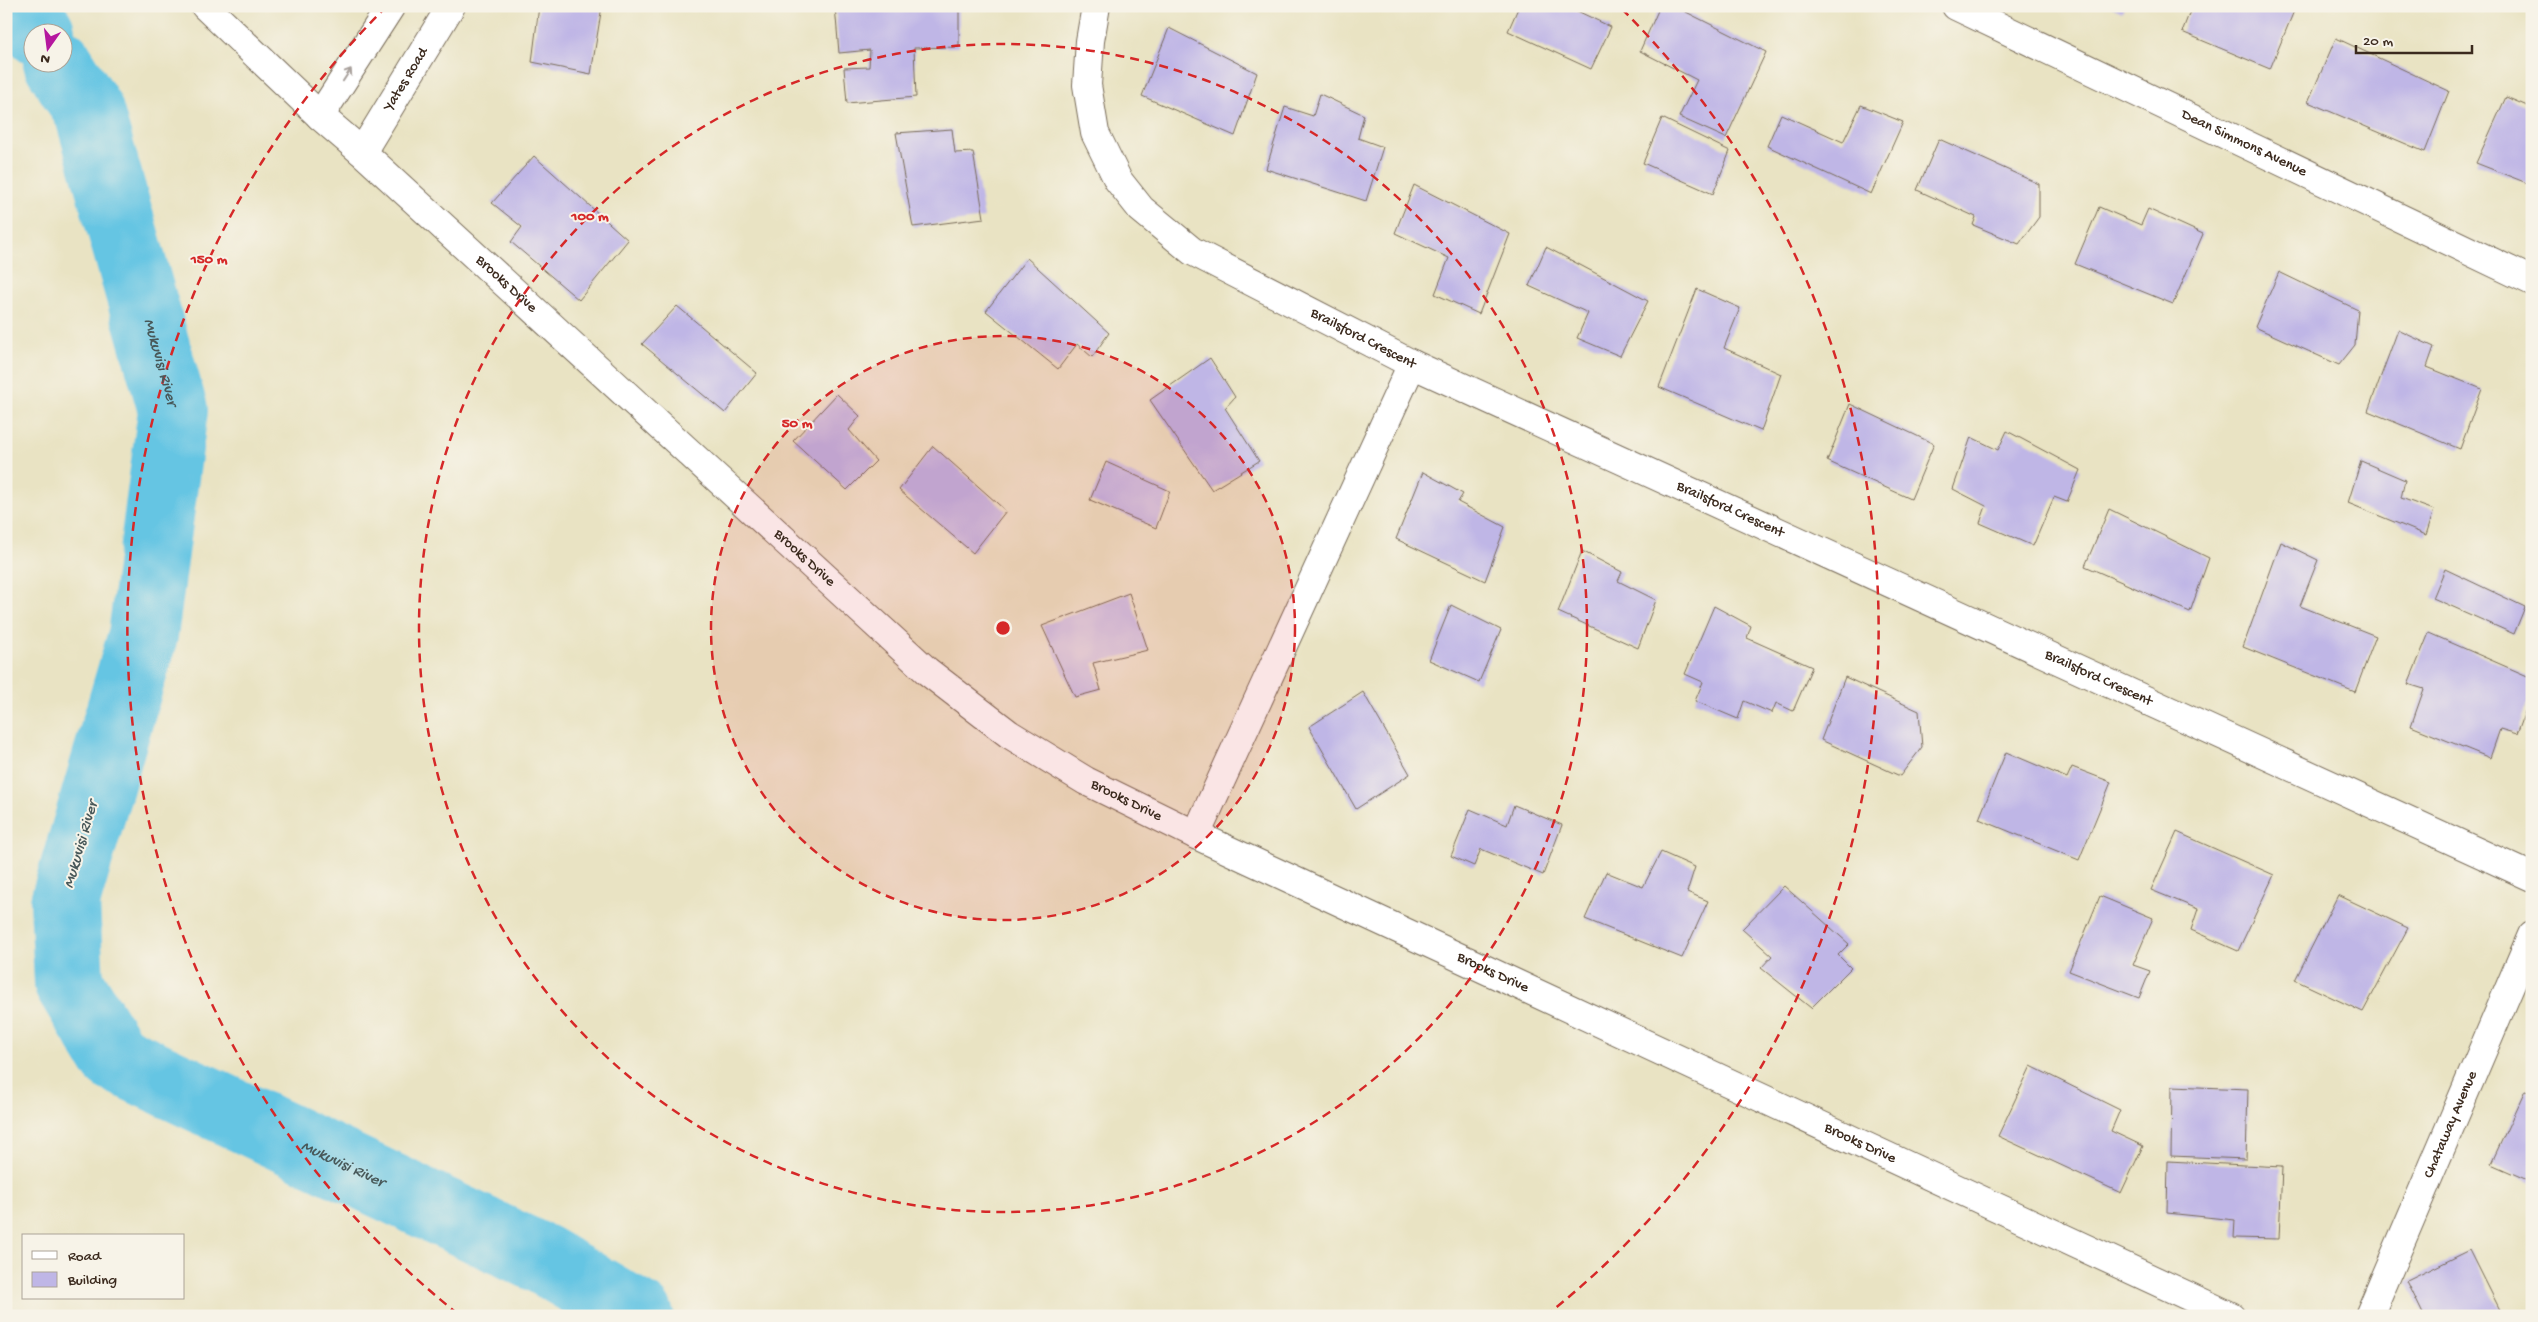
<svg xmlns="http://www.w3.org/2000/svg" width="2538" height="1322" viewBox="0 0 2538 1322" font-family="'Gochi Hand',sans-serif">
<rect width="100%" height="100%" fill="#f7f3e8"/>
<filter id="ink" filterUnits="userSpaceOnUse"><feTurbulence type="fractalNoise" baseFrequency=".02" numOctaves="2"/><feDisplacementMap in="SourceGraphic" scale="10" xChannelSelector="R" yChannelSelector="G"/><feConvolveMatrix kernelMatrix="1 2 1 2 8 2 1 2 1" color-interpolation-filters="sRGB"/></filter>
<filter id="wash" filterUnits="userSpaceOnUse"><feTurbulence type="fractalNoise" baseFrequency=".0096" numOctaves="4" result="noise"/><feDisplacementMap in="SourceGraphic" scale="20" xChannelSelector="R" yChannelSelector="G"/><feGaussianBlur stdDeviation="1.12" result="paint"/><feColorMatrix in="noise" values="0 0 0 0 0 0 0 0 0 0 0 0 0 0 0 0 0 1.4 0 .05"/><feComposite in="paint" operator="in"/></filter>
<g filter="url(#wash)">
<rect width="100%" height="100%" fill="#e9e3c3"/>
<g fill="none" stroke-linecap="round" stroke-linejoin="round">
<!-- river -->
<g stroke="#65c5e3" stroke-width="70">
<path d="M 23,6 L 40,32"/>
<path id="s1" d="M 58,62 L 89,112 L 173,410 L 143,635 L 65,902 L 69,983 L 114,1057 L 542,1259 L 639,1316"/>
</g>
</g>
<g id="blocks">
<!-- building -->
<path fill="#bfb6e6" d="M 539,6 L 602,6 L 591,74 L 532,62 Z
M 835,6 L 959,6 L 959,47 L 914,48 L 916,97 L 847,103 L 844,68 L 869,67 L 870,50 L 839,53 Z
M 1519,6 L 1574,6 L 1573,9 L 1611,27 L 1591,69 L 1508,31 Z
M 1660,6 L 1674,6 L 1766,52 L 1726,138 L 1679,117 L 1697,80 L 1640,51 Z
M 2110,6 L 2124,6 L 2122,12 Z
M 2192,6 L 2296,6 L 2270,69 L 2182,32 Z
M 1169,28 L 1257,73 L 1235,136 L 1142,96 Z
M 2336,38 L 2449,91 L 2425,152 L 2308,102 Z
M 1320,94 L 1364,115 L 1358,138 L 1383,147 L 1366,201 L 1266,169 L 1285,107 L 1313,116 Z
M 2506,97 L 2532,108 L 2532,185 L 2476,163 Z
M 1861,105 L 1903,122 L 1871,194 L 1767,146 L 1781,114 L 1843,142 Z
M 1662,118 L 1730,151 L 1713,194 L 1643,163 Z
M 952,129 L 955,153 L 973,152 L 984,218 L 913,227 L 896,133 Z
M 1939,139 L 2039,184 L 2039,217 L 2019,244 L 1973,225 L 1976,217 L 1917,190 Z
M 534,156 L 628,240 L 579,300 L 511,242 L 522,227 L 492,203 Z
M 1414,185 L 1510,234 L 1479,314 L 1435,294 L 1449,258 L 1395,233 Z
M 2099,207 L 2141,225 L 2148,209 L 2203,234 L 2173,304 L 2075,264 Z
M 1546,247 L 1648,301 L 1620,356 L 1577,338 L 1588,313 L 1529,286 Z
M 1027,258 L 1109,333 L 1092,357 L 1077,344 L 1058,369 L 986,311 Z
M 2279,272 L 2358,310 L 2355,345 L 2339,365 L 2255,327 Z
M 1697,289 L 1740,308 L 1724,348 L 1781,374 L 1761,431 L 1659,387 Z
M 677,306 L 757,373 L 725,413 L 642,344 Z
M 2398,330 L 2434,347 L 2427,367 L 2482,389 L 2460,449 L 2368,411 Z
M 1210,358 L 1235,397 L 1225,408 L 1259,461 L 1212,490 L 1150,400 Z
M 837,394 L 860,416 L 849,430 L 876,461 L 847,490 L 793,441 Z
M 1850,404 L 1934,444 L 1911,499 L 1827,461 Z
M 2007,431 L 2080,470 L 2067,502 L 2054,497 L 2033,546 L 1980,523 L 1986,506 L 1953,489 L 1971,437 L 1998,450 Z
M 933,446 L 1006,511 L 973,553 L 899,490 Z
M 2361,461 L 2405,480 L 2401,498 L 2434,510 L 2426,535 L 2348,503 Z
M 1106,462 L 1170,491 L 1156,528 L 1090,500 Z
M 1423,472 L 1463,494 L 1458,502 L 1505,527 L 1485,581 L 1396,539 Z
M 2109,509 L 2209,558 L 2190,612 L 2085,566 Z
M 2281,542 L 2318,560 L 2300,606 L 2376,636 L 2355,692 L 2243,647 Z
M 1582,551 L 1622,572 L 1618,581 L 1656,600 L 1638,648 L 1558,612 Z
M 2445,569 L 2525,607 L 2514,634 L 2433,598 Z
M 1129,593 L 1148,650 L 1093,663 L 1101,690 L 1075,697 L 1042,626 Z
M 1451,605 L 1501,630 L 1479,682 L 1429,660 Z
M 1714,606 L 1751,626 L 1747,638 L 1812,667 L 1793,711 L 1776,703 L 1772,713 L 1744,701 L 1738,719 L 1695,701 L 1703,682 L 1685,674 Z
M 2429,633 L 2532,678 L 2532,692 L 2517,734 L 2500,729 L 2490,758 L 2411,726 L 2424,689 L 2408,684 Z
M 1845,677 L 1919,711 L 1922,747 L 1900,776 L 1821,740 Z
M 1363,692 L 1410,774 L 1356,809 L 1309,727 Z
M 2006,752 L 2067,778 L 2072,767 L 2111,782 L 2079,860 L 1979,819 Z
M 1514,805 L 1562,825 L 1543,875 L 1481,849 L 1474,866 L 1451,856 L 1470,809 L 1507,825 Z
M 2177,832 L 2274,875 L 2238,951 L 2191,930 L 2198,909 L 2151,890 Z
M 1661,852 L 1695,867 L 1687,892 L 1708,901 L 1682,958 L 1585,919 L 1606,872 L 1643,887 Z
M 1784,886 L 1849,944 L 1838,955 L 1851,968 L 1811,1008 L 1761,968 L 1772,956 L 1742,929 Z
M 2338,895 L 2408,928 L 2363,1012 L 2295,980 Z
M 2100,896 L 2153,918 L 2133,965 L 2150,971 L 2139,998 L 2069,971 Z
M 2031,1066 L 2120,1110 L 2111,1131 L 2143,1146 L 2121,1193 L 1998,1136 Z
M 2172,1086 L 2248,1089 L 2246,1159 L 2171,1156 Z
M 2525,1090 L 2532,1092 L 2532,1182 L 2491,1164 Z
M 2168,1161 L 2282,1167 L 2279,1239 L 2234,1238 L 2235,1220 L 2167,1213 Z
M 2470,1250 L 2503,1316 L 2424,1316 L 2407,1281 Z"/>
</g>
</g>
<g filter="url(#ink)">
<use href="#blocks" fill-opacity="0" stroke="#786b58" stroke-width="1"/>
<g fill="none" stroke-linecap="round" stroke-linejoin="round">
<defs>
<g id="minor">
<path id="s2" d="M 205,6 L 320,116 L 362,152 L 927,671 L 1009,734 L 1086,781 L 1196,835 L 2231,1316"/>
<path id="s3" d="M 1096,6 L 1090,41 L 1087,85 L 1095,133 L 1118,180 L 1141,209 L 1192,251 L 1412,364 L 2532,877"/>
<path id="s4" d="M 1956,6 L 2532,281"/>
<path d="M 320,116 L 391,6"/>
<path id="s5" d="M 362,152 L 451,6"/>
<path d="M 1196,835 L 1412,364"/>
<path id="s6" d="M 2369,1316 L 2532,935"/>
</g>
</defs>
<!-- minor casing -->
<use href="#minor" stroke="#786b58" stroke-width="30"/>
<!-- minor -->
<use href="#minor" stroke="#fff" stroke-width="28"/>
</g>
<!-- one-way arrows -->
<defs><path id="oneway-shaft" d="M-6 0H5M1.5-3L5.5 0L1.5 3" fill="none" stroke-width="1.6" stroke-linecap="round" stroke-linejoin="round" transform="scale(1.25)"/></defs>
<use stroke="#a79f9a" href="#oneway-shaft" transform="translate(347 75) rotate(-57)"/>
</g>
<!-- distance rings -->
<circle cx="1003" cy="628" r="292" fill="#d62828" fill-opacity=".12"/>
<g fill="none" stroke="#d62828" stroke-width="2.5" stroke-dasharray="9 6">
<circle cx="1003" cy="628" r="292"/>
<circle cx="1003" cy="628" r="584"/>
<path d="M458 1314A876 876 0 0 1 384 9M1622 9A876 876 0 0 1 1548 1314"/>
</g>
<g text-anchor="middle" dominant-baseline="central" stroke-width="4" stroke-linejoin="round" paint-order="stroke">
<!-- street labels -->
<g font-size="15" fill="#3b2a1e" stroke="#f7f3e8">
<text stroke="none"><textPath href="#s5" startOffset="85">Yates Road</textPath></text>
<text stroke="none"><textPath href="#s4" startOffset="319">Dean Simmons Avenue</textPath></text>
<text stroke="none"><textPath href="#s2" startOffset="410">Brooks Drive</textPath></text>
<text stroke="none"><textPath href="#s3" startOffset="476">Brailsford Crescent</textPath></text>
<text stroke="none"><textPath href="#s3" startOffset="881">Brailsford Crescent</textPath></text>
<text stroke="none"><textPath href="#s2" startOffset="815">Brooks Drive</textPath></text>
<text stroke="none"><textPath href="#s3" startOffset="1286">Brailsford Crescent</textPath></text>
<text stroke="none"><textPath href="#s2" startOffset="1220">Brooks Drive</textPath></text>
<text stroke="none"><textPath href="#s2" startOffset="1625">Brooks Drive</textPath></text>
<text stroke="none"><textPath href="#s6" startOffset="208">Chataway Avenue</textPath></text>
<text stroke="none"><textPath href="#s2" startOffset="2030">Brooks Drive</textPath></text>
</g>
<!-- water labels -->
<g font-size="16" font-style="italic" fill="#485859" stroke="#f7f3e8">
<text stroke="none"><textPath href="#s1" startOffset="319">Mukuvisi River</textPath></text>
<text transform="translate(82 845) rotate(-74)">Mukuvisi River</text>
<text stroke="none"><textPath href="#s1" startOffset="1294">Mukuvisi River</textPath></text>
</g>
</g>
<circle cx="1003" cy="628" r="8" fill="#d62828" stroke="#f7f3e8" stroke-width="2.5"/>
<g font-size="15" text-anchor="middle" font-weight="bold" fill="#d62828" stroke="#f7f3e8" stroke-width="4" stroke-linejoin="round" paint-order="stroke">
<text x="590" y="220">100 m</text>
<text x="209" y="263">150 m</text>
<text x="797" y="427">50 m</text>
</g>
<!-- margin -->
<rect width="2538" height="1322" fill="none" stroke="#f7f3e8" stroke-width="25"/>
<!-- legend -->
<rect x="22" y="1234" width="162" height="65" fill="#f7f3e8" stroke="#aca397"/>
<rect x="32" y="1251" width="25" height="8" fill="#ffffff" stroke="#aca397"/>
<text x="68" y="1260" font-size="15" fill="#3b2a1e">Road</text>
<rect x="32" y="1272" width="25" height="15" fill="#bfb6e6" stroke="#aca397"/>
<text x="68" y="1284" font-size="15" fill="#3b2a1e">Building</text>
<!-- north arrow -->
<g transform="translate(48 48) rotate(194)"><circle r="24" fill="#f7f3e8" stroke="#aca397"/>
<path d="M0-4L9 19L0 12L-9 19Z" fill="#b5179e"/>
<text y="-8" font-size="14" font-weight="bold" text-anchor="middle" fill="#3b2a1e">N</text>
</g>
<!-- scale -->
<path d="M2356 45v8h116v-8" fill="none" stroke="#3b2a1e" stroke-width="2.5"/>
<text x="2363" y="45" font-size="15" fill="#3b2a1e" stroke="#f7f3e8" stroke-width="4" paint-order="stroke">20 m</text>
</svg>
